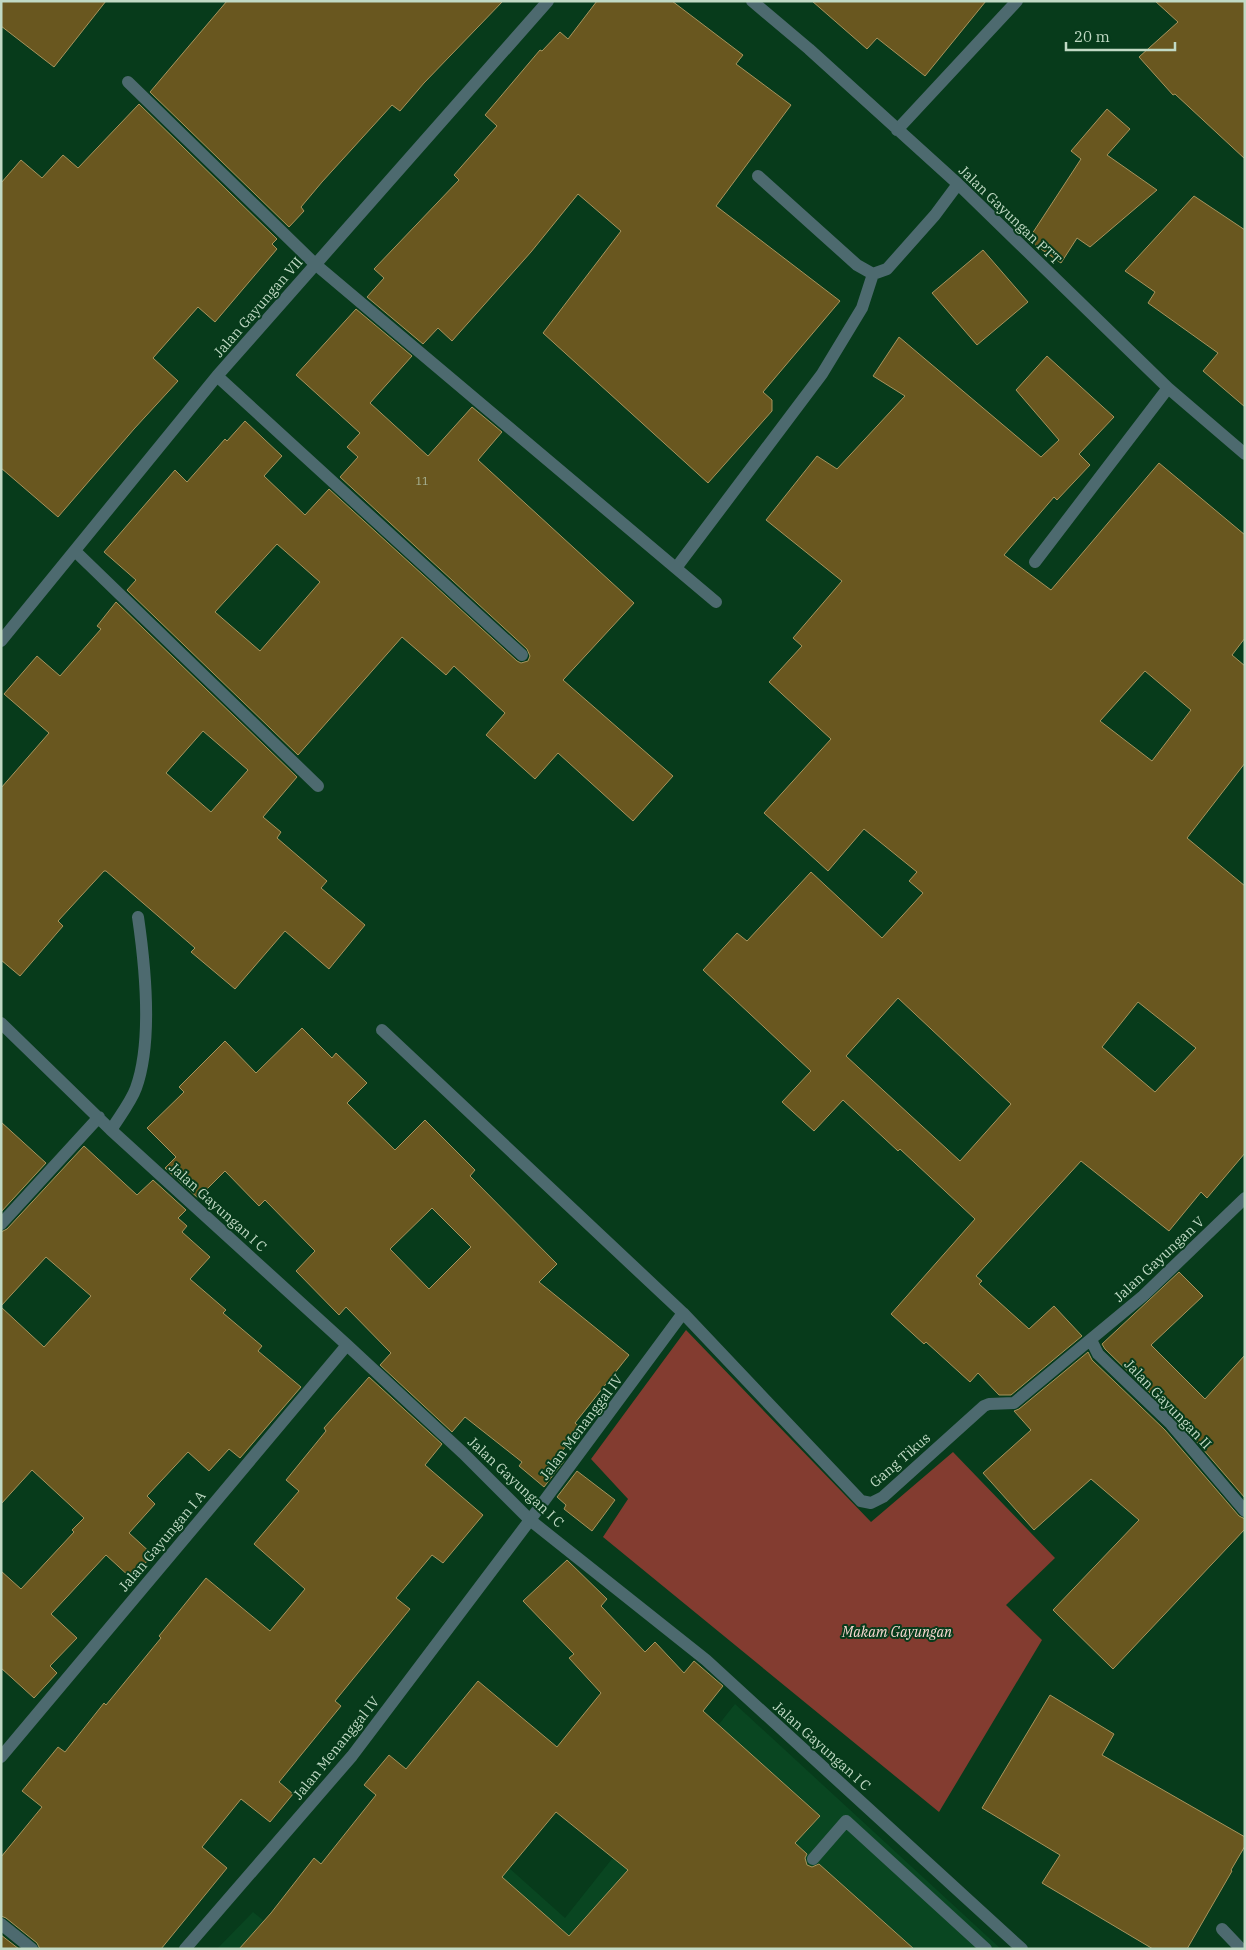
<svg xmlns="http://www.w3.org/2000/svg" width="1246" height="1950" viewBox="0 0 1246 1950" font-family="'IBM Plex Serif',serif">
<rect width="100%" height="100%" fill="#073b1b"/>
<!-- built -->
<path fill="#094621" d="M 735,1704 L 1001,1949 L 402,1949 L 488,1849 L 565,1918 Z
M 253,1912 L 298,1949 L 217,1949 Z"/>
<!-- green -->
<path fill="#833c30" d="M 686,1330 L 871,1522 L 953,1452 L 1055,1558 L 1006,1605 L 1042,1640 L 939,1812 L 603,1537 L 628,1499 L 591,1459 Z"/>
<!-- building -->
<path fill="#69571f" stroke="#a7945d" fill-rule="evenodd" d="M 1,1 L 106,1 L 54,67 L 1,26 Z
M 227,1 L 503,1 L 424,83 L 400,111 L 392,105 L 322,182 L 301,207 L 304,211 L 289,227 L 150,92 Z
M 597,1 L 672,1 L 743,55 L 736,64 L 791,105 L 716,206 L 840,301 L 763,392 L 772,400 L 772,411 L 708,483 L 543,333 L 621,231 L 578,194 L 531,252 L 452,341 L 438,328 L 423,344 L 367,297 L 384,278 L 374,269 L 459,180 L 454,175 L 497,126 L 485,115 L 540,50 L 542,51 L 560,32 L 568,39 Z
M 812,1 L 986,1 L 925,76 L 877,38 L 867,49 Z
M 1155,1 L 1245,1 L 1245,159 L 1175,94 L 1173,95 L 1139,57 L 1178,22 Z
M 139,104 L 277,239 L 272,244 L 277,249 L 215,322 L 198,307 L 153,358 L 178,381 L 134,429 L 58,517 L 1,468 L 1,183 L 21,160 L 42,178 L 63,155 L 78,168 Z
M 1107,109 L 1130,129 L 1107,155 L 1157,190 L 1090,247 L 1077,238 L 1061,263 L 1028,240 L 1081,159 L 1071,151 Z
M 1194,196 L 1245,230 L 1245,407 L 1203,371 L 1218,353 L 1148,303 L 1155,292 L 1125,271 Z
M 983,250 L 1028,302 L 977,345 L 932,293 Z
M 356,309 L 412,356 L 370,403 L 428,456 L 472,407 L 502,432 L 478,460 L 634,603 L 563,680 L 673,776 L 633,821 L 558,753 L 535,779 L 486,735 L 505,713 L 454,666 L 446,675 L 402,637 L 298,755 L 127,590 L 136,580 L 104,552 L 175,470 L 187,482 L 225,439 L 227,441 L 245,421 L 282,456 L 264,476 L 305,515 L 329,489 L 517,661 L 521,663 L 528,661 L 530,656 L 527,649 L 340,477 L 358,457 L 347,447 L 360,433 L 296,375 ZM 277,544 L 320,582 L 260,651 L 215,612 Z
M 899,337 L 1041,457 L 1059,440 L 1016,390 L 1047,356 L 1114,417 L 1079,454 L 1090,465 L 1057,500 L 1054,497 L 1004,555 L 1051,590 L 1159,463 L 1245,535 L 1245,638 L 1232,655 L 1245,666 L 1245,763 L 1187,838 L 1245,886 L 1245,1153 L 1207,1198 L 1201,1192 L 1169,1231 L 1081,1161 L 976,1276 L 982,1281 L 979,1284 L 1029,1329 L 1054,1306 L 1082,1336 L 1011,1395 L 999,1395 L 978,1373 L 970,1382 L 926,1342 L 924,1344 L 891,1314 L 975,1219 L 900,1149 L 898,1151 L 843,1100 L 814,1131 L 782,1102 L 811,1071 L 703,970 L 737,933 L 747,941 L 811,872 L 882,938 L 923,893 L 909,881 L 917,872 L 864,829 L 828,871 L 764,813 L 831,739 L 769,682 L 802,646 L 793,638 L 842,581 L 766,520 L 817,456 L 837,469 L 905,396 L 873,376 ZM 1145,671 L 1191,710 L 1152,761 L 1100,721 ZM 898,998 L 1011,1104 L 960,1161 L 846,1056 ZM 1138,1002 L 1196,1048 L 1155,1092 L 1102,1047 Z
M 116,602 L 297,777 L 263,817 L 281,832 L 277,838 L 327,881 L 321,888 L 365,925 L 329,969 L 285,931 L 235,989 L 191,952 L 195,948 L 106,871 L 104,871 L 58,921 L 63,926 L 20,976 L 1,960 L 1,788 L 49,733 L 4,694 L 37,656 L 60,676 L 101,629 L 97,626 ZM 203,731 L 248,770 L 211,812 L 166,773 Z
M 302,1028 L 332,1058 L 336,1053 L 367,1083 L 347,1103 L 395,1150 L 425,1120 L 475,1170 L 470,1176 L 557,1264 L 539,1282 L 629,1355 L 575,1423 L 581,1428 L 558,1456 L 564,1461 L 544,1487 L 519,1466 L 522,1462 L 465,1417 L 452,1432 L 380,1365 L 391,1353 L 346,1307 L 339,1315 L 296,1271 L 315,1251 L 265,1200 L 259,1206 L 225,1171 L 198,1198 L 165,1168 L 176,1157 L 147,1128 L 184,1092 L 179,1087 L 225,1041 L 256,1073 ZM 432,1208 L 471,1247 L 429,1289 L 390,1249 Z
M 1,1122 L 46,1163 L 1,1212 Z
M 84,1146 L 137,1195 L 153,1180 L 186,1210 L 178,1218 L 187,1226 L 182,1232 L 210,1257 L 190,1279 L 226,1310 L 223,1313 L 262,1346 L 258,1351 L 301,1387 L 240,1458 L 229,1449 L 209,1471 L 188,1452 L 147,1496 L 155,1504 L 129,1533 L 153,1555 L 131,1578 L 106,1555 L 51,1614 L 77,1638 L 50,1666 L 57,1673 L 34,1698 L 1,1668 L 1,1571 L 21,1589 L 74,1532 L 72,1530 L 84,1518 L 32,1470 L 1,1504 L 1,1307 L 44,1347 L 91,1296 L 46,1257 L 1,1306 L 1,1232 L 7,1229 Z
M 1179,1272 L 1203,1296 L 1151,1345 L 1205,1399 L 1245,1355 L 1245,1498 L 1177,1419 L 1105,1349 L 1102,1344 Z
M 1088,1352 L 1092,1360 L 1165,1430 L 1239,1516 L 1245,1519 L 1245,1529 L 1113,1669 L 1053,1610 L 1139,1520 L 1091,1479 L 1034,1530 L 983,1473 L 1031,1430 L 1014,1411 L 1019,1409 Z
M 369,1377 L 442,1444 L 425,1465 L 483,1515 L 443,1563 L 432,1555 L 396,1598 L 410,1609 L 335,1701 L 341,1706 L 279,1782 L 293,1794 L 270,1822 L 241,1799 L 202,1847 L 227,1868 L 161,1949 L 40,1949 L 37,1943 L 6,1918 L 1,1916 L 1,1857 L 42,1807 L 22,1791 L 58,1747 L 65,1752 L 104,1703 L 106,1705 L 161,1638 L 159,1636 L 206,1578 L 270,1631 L 305,1589 L 254,1544 L 299,1491 L 286,1480 L 326,1431 L 324,1428 Z
M 577,1471 L 615,1500 L 592,1531 L 564,1509 L 566,1505 L 557,1497 Z
M 567,1560 L 607,1599 L 601,1606 L 645,1652 L 655,1642 L 684,1673 L 694,1661 L 723,1686 L 703,1711 L 820,1816 L 795,1843 L 807,1854 L 805,1858 L 807,1865 L 812,1867 L 819,1864 L 914,1949 L 239,1949 L 271,1913 L 314,1858 L 321,1864 L 376,1795 L 364,1785 L 389,1755 L 406,1769 L 478,1681 L 557,1747 L 601,1693 L 569,1658 L 574,1654 L 523,1601 ZM 556,1812 L 628,1870 L 569,1936 L 502,1877 Z
M 1050,1695 L 1114,1734 L 1102,1755 L 1245,1837 L 1245,1846 L 1231,1870 L 1232,1871 L 1187,1949 L 1153,1949 L 1042,1883 L 1060,1855 L 982,1808 Z
M 1,1935 L 19,1949 L 1,1949 Z"/>
<g fill="none" stroke-linecap="round" stroke-linejoin="round">
<!-- minor -->
<path stroke="#4d6a6f" stroke-width="12" d="M 752,1 L 809,49 L 958,184 L 1168,388 L 1245,454
M 128,82 L 315,264 L 716,602
M 897,130 L 1017,1
M 758,176 L 857,265 L 873,274 L 887,269 L 935,215 L 958,184
M 217,376 L 522,655
M 75,551 L 318,786
M 1035,562 L 1168,388
M 676,568 L 822,374 L 862,308 L 873,274
M 1,641 L 217,376 L 548,1
M 1,1023 L 111,1130 L 347,1345 L 463,1453 L 530,1520 L 706,1660 L 1022,1949
M 111,1130 C 119,1117 131,1102 136,1088 C 153,1041 145,965 138,917
M 1,1224 L 99,1117
M 683,1313 L 861,1501 L 871,1503 L 883,1497 L 984,1406 L 989,1404 L 1014,1403 L 1143,1296 L 1245,1198
M 1091,1340 L 1098,1354 L 1171,1424 L 1245,1511
M 1,1757 L 347,1345
M 813,1859 L 846,1821 L 986,1949
M 1,1924 L 32,1949
M 1222,1929 L 1241,1949
M 185,1949 L 352,1756 L 530,1520 L 683,1313 L 382,1030"/>
</g>
<g text-anchor="middle" dominant-baseline="central" stroke-width="4" stroke-linejoin="round" paint-order="stroke">
<!-- number labels -->
<g font-size="11" fill="#abb99c">
<text x="422" y="481">11</text>
</g>
<!-- street labels -->
<g font-size="14" fill="#c1dac5" stroke="#073b1b">
<text transform="translate(1010 215) rotate(44)">Jalan Gayungan PTT</text>
<text transform="translate(258 307) rotate(-49)">Jalan Gayungan VII</text>
<text transform="translate(218 1207) rotate(42)">Jalan Gayungan I C</text>
<text transform="translate(1159 1259) rotate(-43)">Jalan Gayungan V</text>
<text transform="translate(1168 1404) rotate(46)">Jalan Gayungan II</text>
<text transform="translate(581 1427) rotate(-53)">Jalan Menanggal IV</text>
<text transform="translate(900 1460) rotate(-41)">Gang Tikus</text>
<text transform="translate(516 1482) rotate(43)">Jalan Gayungan I C</text>
<text transform="translate(162 1541) rotate(-50)">Jalan Gayungan I A</text>
<text transform="translate(822 1746) rotate(42)">Jalan Gayungan I C</text>
<text transform="translate(336 1748) rotate(-51)">Jalan Menanggal IV</text>
</g>
<!-- park labels -->
<g font-size="14" font-style="italic" fill="#fbdad3" stroke="#073b1b">
<text x="897" y="1632">Makam Gayungan</text>
</g>
</g>
<!-- border -->
<rect width="1246" height="1950" fill="none" stroke="#c1dac5" stroke-width="5"/>
<!-- scale -->
<path d="M1066 42v8h109v-8" fill="none" stroke="#c1dac5" stroke-width="2.5"/>
<text x="1074" y="42" font-size="15" fill="#c1dac5" stroke="#073b1b" stroke-width="4" paint-order="stroke">20 m</text>
</svg>
